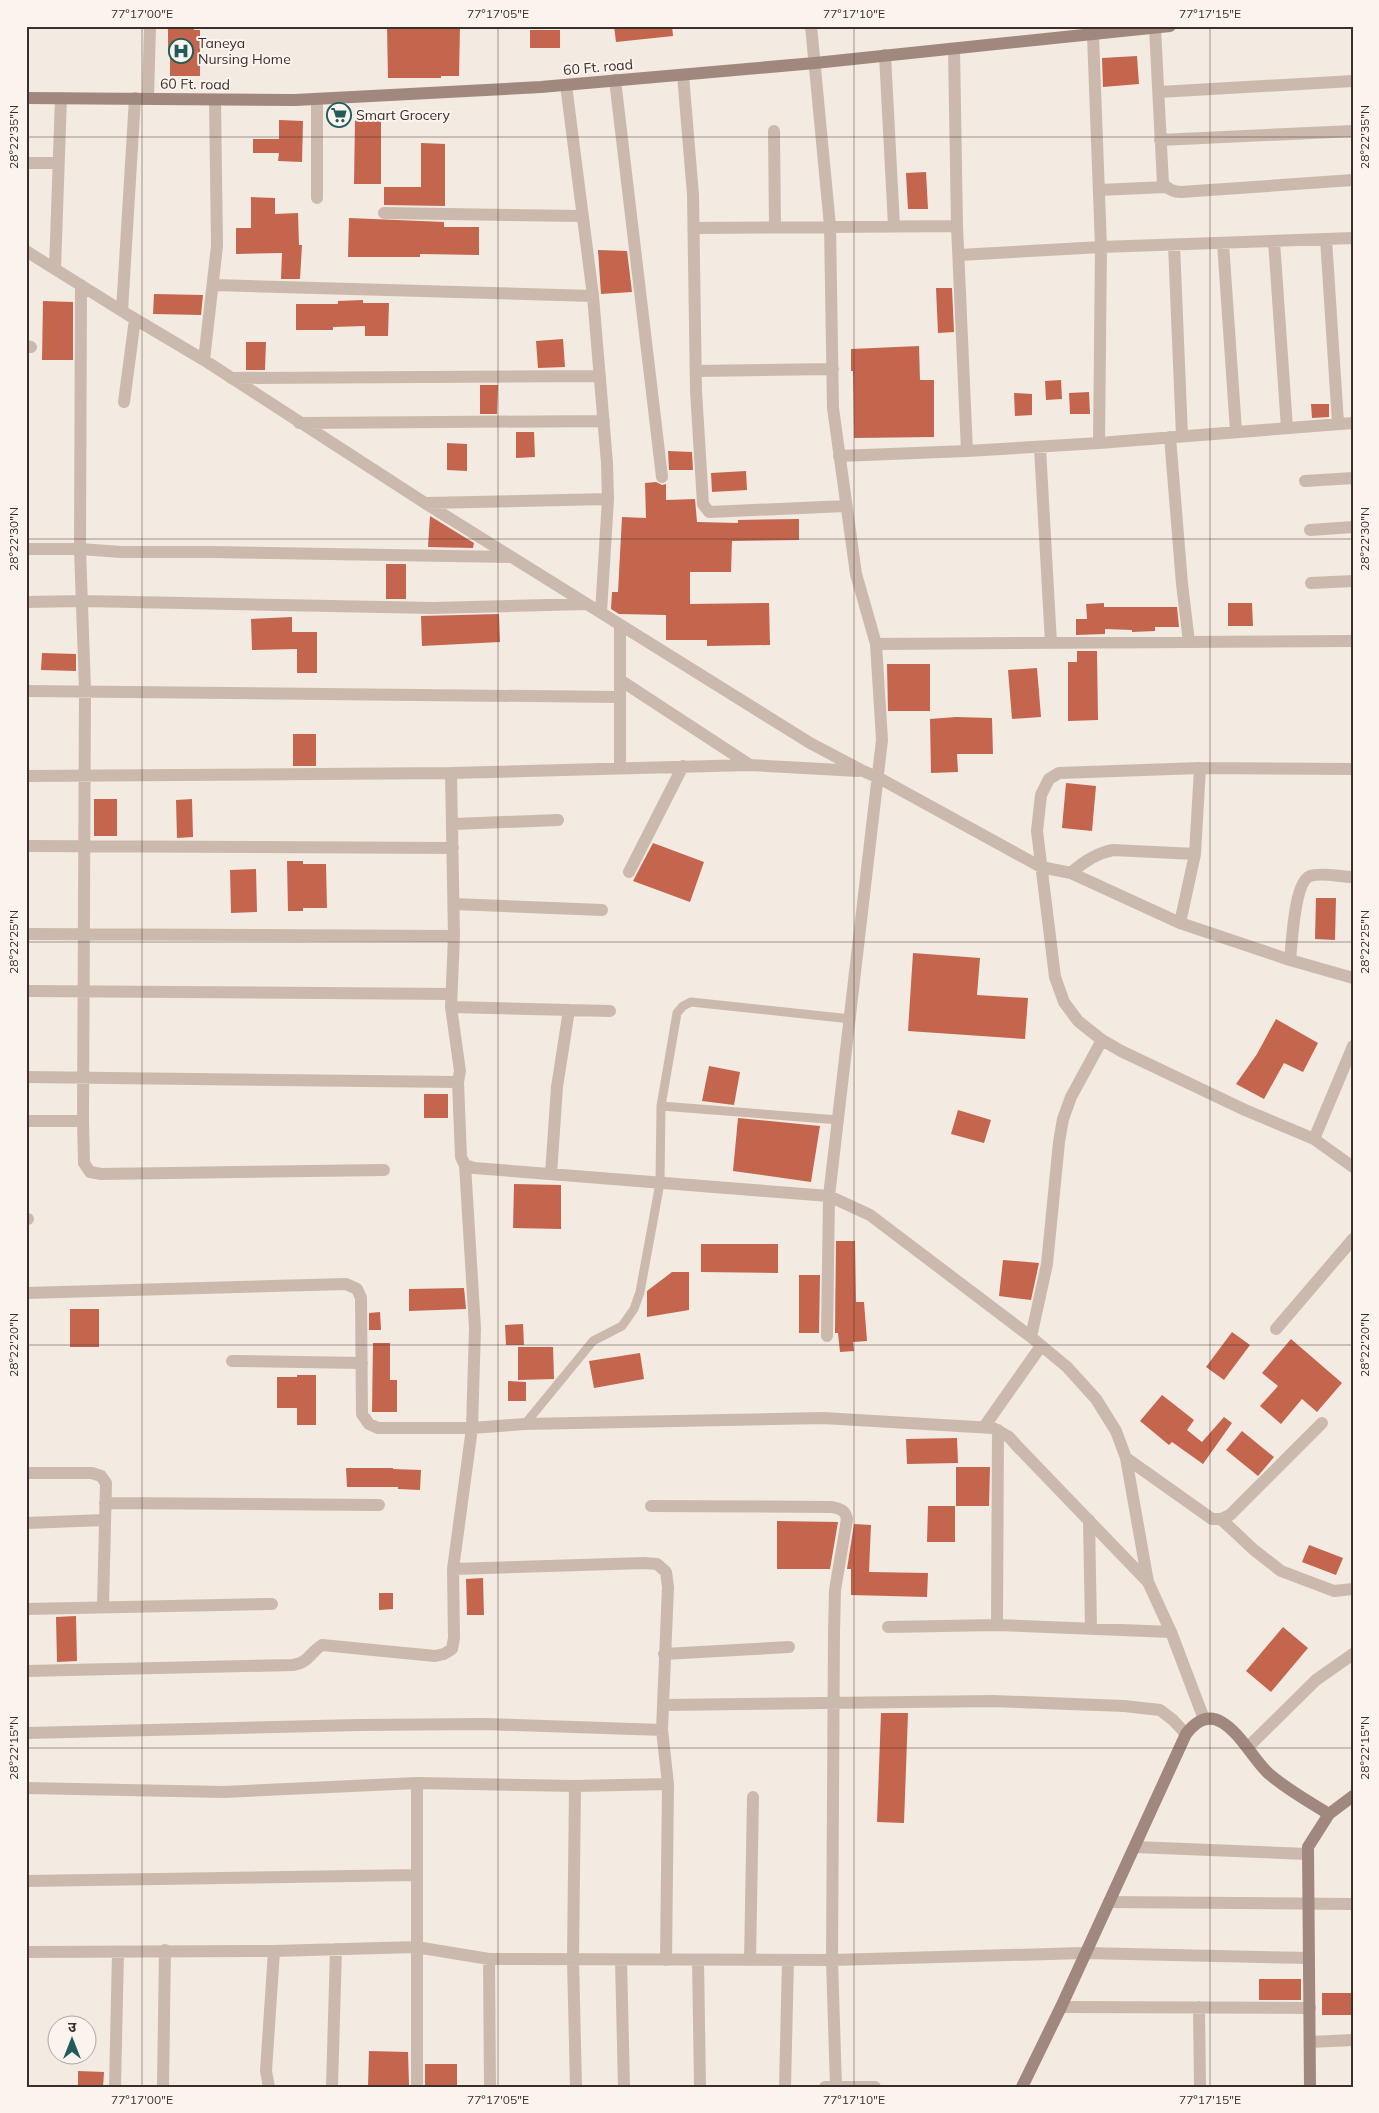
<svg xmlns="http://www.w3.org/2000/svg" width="1379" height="2113" viewBox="0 0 1379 2113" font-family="Mulish,'Noto Sans Devanagari',sans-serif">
<rect width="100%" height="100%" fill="#f3eae1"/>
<!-- building -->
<path fill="#c4654e" d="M 168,26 L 194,26 L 194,30 L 200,30 L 200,76 L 170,76 L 170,49 L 168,49 Z
M 387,26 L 460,26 L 459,76 L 441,76 L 441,78 L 388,78 Z
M 614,26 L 672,26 L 673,36 L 616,42 Z
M 530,30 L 560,30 L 560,48 L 530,48 Z
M 1137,56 L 1139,84 L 1103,87 L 1102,58 Z
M 279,120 L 303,121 L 302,162 L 278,161 L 279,153 L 253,153 L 253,139 L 279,139 Z
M 355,120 L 381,121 L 381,184 L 354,184 Z
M 421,143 L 445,144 L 445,206 L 384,205 L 384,187 L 421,187 Z
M 926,172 L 928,209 L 908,209 L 906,173 Z
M 251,197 L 275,198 L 275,214 L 298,213 L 299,245 L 302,245 L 300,279 L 281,279 L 282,253 L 236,254 L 236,228 L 251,228 Z
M 349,218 L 444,222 L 444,227 L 479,227 L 479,255 L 420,254 L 420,257 L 348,257 Z
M 598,250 L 627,251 L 632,292 L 601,294 Z
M 936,288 L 952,288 L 954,332 L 938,333 Z
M 154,294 L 203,295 L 201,315 L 153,314 Z
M 363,300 L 363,303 L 389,303 L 388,336 L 365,336 L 365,326 L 333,327 L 333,330 L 296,330 L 296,304 L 338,304 L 338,301 Z
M 43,301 L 73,302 L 73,360 L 42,360 Z
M 563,339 L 565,367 L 538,368 L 536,341 Z
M 246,342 L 266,342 L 265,370 L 246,370 Z
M 919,346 L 920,380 L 934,380 L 934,437 L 854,438 L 853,371 L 851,371 L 851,349 Z
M 1061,380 L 1062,399 L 1046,400 L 1045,381 Z
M 480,385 L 498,385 L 497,414 L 480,414 Z
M 1089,392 L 1090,414 L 1070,414 L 1069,393 Z
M 1014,393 L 1032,394 L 1032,415 L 1015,416 Z
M 1311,404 L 1329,404 L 1329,417 L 1312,418 Z
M 516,432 L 534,432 L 535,457 L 516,458 Z
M 447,443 L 467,444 L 467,471 L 447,470 Z
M 668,451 L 692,452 L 693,470 L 669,470 Z
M 746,471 L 747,490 L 712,492 L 711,473 Z
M 656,482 L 662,485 L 666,484 L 666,500 L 695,499 L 697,522 L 738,523 L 738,520 L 799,519 L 799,540 L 732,541 L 731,572 L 690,572 L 690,604 L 769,603 L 770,645 L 707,646 L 707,640 L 666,640 L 666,615 L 619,614 L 611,609 L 612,592 L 618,592 L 622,517 L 646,518 L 645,483 Z
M 430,516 L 474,543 L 473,548 L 428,547 Z
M 386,564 L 406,564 L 406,599 L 386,599 Z
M 1104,603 L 1104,607 L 1177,607 L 1179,627 L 1155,627 L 1155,631 L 1132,632 L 1132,630 L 1105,629 L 1105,634 L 1076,635 L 1076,619 L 1087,619 L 1086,604 Z
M 1228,603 L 1252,603 L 1253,626 L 1228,626 Z
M 499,614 L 500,642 L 422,646 L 421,616 Z
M 292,617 L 292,632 L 317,632 L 317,673 L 297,673 L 297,649 L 252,650 L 251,619 Z
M 1077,651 L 1097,651 L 1098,720 L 1068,721 L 1068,662 L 1077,662 Z
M 42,653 L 76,654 L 76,671 L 41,670 Z
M 887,664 L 930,664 L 930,711 L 888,711 Z
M 1037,668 L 1041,717 L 1012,719 L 1008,670 Z
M 956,717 L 992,718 L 993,754 L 957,754 L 958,772 L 931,773 L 930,719 Z
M 293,734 L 316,734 L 316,766 L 293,766 Z
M 1066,783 L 1096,786 L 1092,831 L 1062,828 Z
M 94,799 L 117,799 L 117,836 L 94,836 Z
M 192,799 L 193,837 L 177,838 L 176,800 Z
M 653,843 L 704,862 L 690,902 L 633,881 Z
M 287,861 L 303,861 L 303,864 L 326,864 L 327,908 L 303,908 L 303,911 L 288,911 Z
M 256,869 L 257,912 L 231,913 L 230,870 Z
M 1316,898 L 1336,898 L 1335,940 L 1315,939 Z
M 913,953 L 980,958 L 977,995 L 1028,998 L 1025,1039 L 908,1031 Z
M 1276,1019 L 1318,1043 L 1303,1072 L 1284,1063 L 1264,1099 L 1236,1084 L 1257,1054 Z
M 709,1066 L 740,1072 L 734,1105 L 702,1101 Z
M 424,1094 L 448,1094 L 448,1118 L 424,1118 Z
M 958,1110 L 991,1120 L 984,1143 L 951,1134 Z
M 738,1118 L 820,1126 L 811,1182 L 733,1171 Z
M 514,1184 L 561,1185 L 561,1229 L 513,1228 Z
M 836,1241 L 855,1241 L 856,1302 L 864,1302 L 867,1341 L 853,1342 L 854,1351 L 840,1352 L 838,1333 L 835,1333 Z
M 701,1244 L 778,1244 L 778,1273 L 701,1272 Z
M 1003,1260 L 1039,1263 L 1031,1300 L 999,1296 Z
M 672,1272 L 689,1272 L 689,1310 L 647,1317 L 647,1291 Z
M 799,1275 L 820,1275 L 819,1333 L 799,1333 Z
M 464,1288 L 466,1309 L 409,1311 L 409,1289 Z
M 70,1309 L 99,1309 L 99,1347 L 70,1347 Z
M 380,1312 L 381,1330 L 369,1330 L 369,1313 Z
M 523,1324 L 524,1345 L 506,1345 L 505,1325 Z
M 1232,1332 L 1250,1345 L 1224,1380 L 1206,1367 Z
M 1291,1339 L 1342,1383 L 1317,1412 L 1302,1399 L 1281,1424 L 1260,1406 L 1278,1386 L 1262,1373 Z
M 373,1343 L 390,1343 L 390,1380 L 397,1380 L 397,1412 L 372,1412 Z
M 518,1347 L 553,1347 L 554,1379 L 518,1380 Z
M 640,1353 L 644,1379 L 594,1388 L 589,1361 Z
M 297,1375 L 316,1375 L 316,1425 L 297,1425 L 297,1408 L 277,1408 L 277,1377 L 297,1377 Z
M 508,1381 L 526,1382 L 526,1401 L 508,1401 Z
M 1162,1395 L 1194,1420 L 1187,1430 L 1202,1442 L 1224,1417 L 1232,1423 L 1203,1464 L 1172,1442 L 1169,1445 L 1140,1421 Z
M 1242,1431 L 1274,1457 L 1258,1476 L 1226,1450 Z
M 957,1438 L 958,1463 L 907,1464 L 906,1439 Z
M 956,1467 L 990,1467 L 989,1506 L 956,1506 Z
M 346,1468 L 393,1468 L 393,1469 L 421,1470 L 420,1490 L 398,1489 L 398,1487 L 347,1487 Z
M 928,1506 L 955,1506 L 955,1542 L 927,1542 Z
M 777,1521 L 838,1522 L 830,1569 L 777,1569 Z
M 854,1524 L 871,1525 L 869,1572 L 928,1573 L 927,1597 L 851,1595 L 851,1569 L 847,1569 Z
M 1309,1545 L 1343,1558 L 1336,1575 L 1302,1562 Z
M 483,1578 L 484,1615 L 467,1615 L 466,1579 Z
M 379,1593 L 393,1593 L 393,1609 L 379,1610 Z
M 76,1616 L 77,1661 L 57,1662 L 56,1617 Z
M 1283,1627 L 1308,1648 L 1271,1692 L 1246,1671 Z
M 881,1713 L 908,1713 L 904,1823 L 877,1822 Z
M 1259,1979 L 1301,1979 L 1301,2000 L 1259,2000 Z
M 1322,1993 L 1353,1993 L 1353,2015 L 1322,2015 Z
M 369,2051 L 408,2052 L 409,2085 L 406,2085 L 406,2087 L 368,2087 Z
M 425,2064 L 457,2064 L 457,2085 L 425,2085 Z
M 78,2071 L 104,2072 L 103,2087 L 78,2087 Z"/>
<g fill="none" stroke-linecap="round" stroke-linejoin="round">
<!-- lane -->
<path stroke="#ccb9ad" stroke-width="9" d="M 661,1106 L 839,1120
M 525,1424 L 593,1341 L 622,1326 L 634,1309 L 640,1292 L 660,1183 L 661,1106 L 677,1013 L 683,1006 L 691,1002 L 851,1019"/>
<!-- street -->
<path stroke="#ccb9ad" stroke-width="12" d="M 811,26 L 830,226 L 833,408 L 856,574 L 876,644 L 882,740 L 829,1196 L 827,1336
M 1155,28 L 1163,184 C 1168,189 1173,192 1181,192 L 1353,180
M 1093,35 L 1101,247 L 1099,443 L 1353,423
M 954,49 L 957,226 L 967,451
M 885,55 L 894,226
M 683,75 L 693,195 L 696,391 L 703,504 L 709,512 L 846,506
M 615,80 L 662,477
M 566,85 L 593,296 L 607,463 L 608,499 L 601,612
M 1159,92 L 1353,81
M 148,98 L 150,26
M 317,99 L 317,198
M 774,131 L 775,227
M 1160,140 L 1353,131
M 26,163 L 58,163
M 1099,190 L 1166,187
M 384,213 L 582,216
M 694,228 L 957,226
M 1326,239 L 1338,423
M 1274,241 L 1287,428
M 1223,243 L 1236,431
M 1174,245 L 1182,436
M 26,251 L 130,316 L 204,360 L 425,503 L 810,743 L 863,771 L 879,778 L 1041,867 L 1071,873 L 1180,923 L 1290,960 L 1353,978
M 959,255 L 1101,247 L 1353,238
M 55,269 L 61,98
M 81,285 L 80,549 L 85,690 L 83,1121 L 84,1163 L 90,1172 L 101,1174 L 384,1170
M 213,285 L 593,296
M 122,311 L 135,98
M 26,346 L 31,347
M 204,360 L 217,246 L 215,100
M 696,371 L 833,369
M 231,378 L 600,376
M 124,402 L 135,319
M 299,423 L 604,421
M 1170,437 L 1182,584 L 1189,642
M 1040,448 L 1051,643
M 839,456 L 967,451 L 1099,443
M 1305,481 L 1353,478
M 425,503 L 608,499
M 1310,530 L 1353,527
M 26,549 L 80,549 L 121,552 L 212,552 L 511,557
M 1311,583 L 1353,581
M 26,602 L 83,601 L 433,608 L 587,604
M 876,644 L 1353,641
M 620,680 L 750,765
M 26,691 L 620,697
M 620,768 L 620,625
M 1353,769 L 1200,768 L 1059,773 L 1049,779 L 1041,795 L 1037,831 L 1055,977 L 1064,1002 L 1078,1021 L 1102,1040 L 1121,1051 L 1245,1110 L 1314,1139 L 1353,1167
M 451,773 L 454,936 L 451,1007 L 460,1071 L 458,1082 L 461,1157 L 465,1165 L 474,1168 L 829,1196 L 870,1215 L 1031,1337 L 1067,1367 L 1096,1399 L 1116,1431 L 1126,1458 L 1148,1582 L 1171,1632 L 1204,1719
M 26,776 L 451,773 L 750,765 L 858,771
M 454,824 L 558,820
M 26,846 L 453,848
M 629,872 L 683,766
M 1071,873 C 1083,862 1097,853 1113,850 L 1195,854
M 454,904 L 602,910
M 1180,923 L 1195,854 L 1200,768
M 26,934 L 454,936
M 1290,960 C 1292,944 1294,882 1310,876 C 1322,872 1340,877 1353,877
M 26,991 L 451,994
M 451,1007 L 610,1011
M 26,1077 L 458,1082
M 26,1121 L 83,1121
M 1314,1139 L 1353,1046
M 551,1174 L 557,1087 L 569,1010
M 26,1219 L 28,1219
M 26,1293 L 346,1284 L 357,1289 L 361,1298 L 362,1414 L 369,1424 L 378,1428 L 472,1428 L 525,1424 L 823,1418 L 993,1428 L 1009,1437 L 1017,1446 L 1148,1582
M 1276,1329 L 1353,1239
M 1031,1337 L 1047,1264 L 1059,1142 L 1063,1119 L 1071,1097 L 1102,1040
M 232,1361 L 362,1363
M 984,1427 L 1041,1346
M 1126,1458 L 1212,1519 L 1221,1519 L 1230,1515 L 1322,1423
M 26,1473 L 92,1473 L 101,1476 L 106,1483 L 103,1606
M 105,1503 L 379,1505
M 651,1506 L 832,1507 C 841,1509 845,1510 847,1519 L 835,1590 L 834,1632 L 832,1960 L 836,2087
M 1221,1519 L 1254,1550 L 1281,1571 L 1334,1591 L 1353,1589
M 1089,1520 L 1091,1629
M 26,1523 L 105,1520
M 453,1569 L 644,1563 L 657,1564 L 666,1572 L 668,1587 L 662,1730 L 668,1784 L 666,1960
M 26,1609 L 272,1604
M 997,1625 L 998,1430
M 888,1627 L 997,1625 L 1171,1632
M 664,1654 L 789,1647
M 26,1671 L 293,1665 C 310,1662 309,1653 322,1645 L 435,1656 L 444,1654 L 452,1649 L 454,1638 L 453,1569 L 472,1428 L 475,1328 L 465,1165
M 663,1705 L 993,1701 L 1124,1706 L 1160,1710 L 1173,1720 L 1186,1734
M 26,1733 L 358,1725 L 484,1724 L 662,1730
M 1248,1747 L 1316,1680 L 1353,1654
M 575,1786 L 573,1959 L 576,2087
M 26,1788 L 224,1792 L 417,1783 L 575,1786 L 668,1784
M 1135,1847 L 1307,1854
M 26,1881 L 417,1875
M 1109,1902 L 1353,1904
M 26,1952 L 274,1951 L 416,1947 L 489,1959 L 832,1960 L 1084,1953 L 1309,1958
M 489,1959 L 490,2087
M 621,1960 L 624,2087
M 698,1960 L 700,2087
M 750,1960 L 753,1797
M 1061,2007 L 1310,2008
M 1199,2007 L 1200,2087
M 1310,2042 L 1353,2040
M 115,2087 L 118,1953
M 163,2087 L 165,1950
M 269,2087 L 266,2071 L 274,1951
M 332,2087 L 336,1949
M 417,2087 L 417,1783
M 785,2087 L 788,1960
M 825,2087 L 875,2087"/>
<!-- secondary -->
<path stroke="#a0887e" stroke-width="12" d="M 26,98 L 295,100 L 541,87 L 815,63 L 1170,26
M 1022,2087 L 1061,2007 L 1186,1734 C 1220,1690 1246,1753 1268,1773 C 1286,1789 1308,1801 1329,1814
M 1310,2087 L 1308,1847 L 1329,1814 L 1353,1796"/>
</g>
<!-- ticks -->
<path fill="none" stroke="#3a2f2b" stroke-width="1" stroke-opacity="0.45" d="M 142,26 L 142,2087M 498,26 L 498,2087M 854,26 L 854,2087M 1210,26 L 1210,2087M 26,137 L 1353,137M 26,539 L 1353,539M 26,942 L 1353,942M 26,1345 L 1353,1345M 26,1748 L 1353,1748"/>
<!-- icons -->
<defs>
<symbol id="hospital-ring" viewBox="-11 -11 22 22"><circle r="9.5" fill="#fbf4ee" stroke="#215b5c" stroke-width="1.5"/><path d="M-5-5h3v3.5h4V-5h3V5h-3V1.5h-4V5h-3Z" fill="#215b5c"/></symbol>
<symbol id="supermarket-ring" viewBox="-11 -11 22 22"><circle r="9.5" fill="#fbf4ee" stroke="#215b5c" stroke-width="1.5"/><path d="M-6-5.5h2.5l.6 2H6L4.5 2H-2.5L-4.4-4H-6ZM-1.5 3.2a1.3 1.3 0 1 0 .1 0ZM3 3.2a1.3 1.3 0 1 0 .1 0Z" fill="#215b5c"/></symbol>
</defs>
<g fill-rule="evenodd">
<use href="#hospital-ring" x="167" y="37" width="28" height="28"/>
<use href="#supermarket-ring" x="325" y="101" width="28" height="28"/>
</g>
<g text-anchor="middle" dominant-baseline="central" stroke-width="4" stroke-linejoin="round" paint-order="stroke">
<!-- poi labels -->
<g font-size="14" fill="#3a2f2b" stroke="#fbf4ee" text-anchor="start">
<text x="198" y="43">Taneya<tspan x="198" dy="16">Nursing Home</tspan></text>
<text x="356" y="115">Smart Grocery</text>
</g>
<!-- street labels -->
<g font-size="14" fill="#3a2f2b" stroke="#fbf4ee">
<text transform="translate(598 67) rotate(-5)">60 Ft. road</text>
<text transform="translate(195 84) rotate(1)">60 Ft. road</text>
</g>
</g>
<!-- border -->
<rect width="1379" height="2113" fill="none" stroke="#fbf4ee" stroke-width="55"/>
<!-- north arrow -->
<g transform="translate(72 2040)"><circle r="24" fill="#fbf4ee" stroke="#aea5a0"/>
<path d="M0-4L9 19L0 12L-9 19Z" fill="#215b5c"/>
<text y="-8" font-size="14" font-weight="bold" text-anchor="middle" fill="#3a2f2b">उ</text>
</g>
<rect x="28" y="28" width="1324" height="2058" fill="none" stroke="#3a2f2b" stroke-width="2"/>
<g font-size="12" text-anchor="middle" fill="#3a2f2b">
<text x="142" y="18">77°17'00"E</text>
<text x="498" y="18">77°17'05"E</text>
<text x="854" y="18">77°17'10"E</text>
<text x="1210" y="18">77°17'15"E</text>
<text transform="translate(14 137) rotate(-90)" y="4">28°22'35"N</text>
<text transform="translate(1365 137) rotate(-90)" y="4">28°22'35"N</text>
<text transform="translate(14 539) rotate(-90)" y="4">28°22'30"N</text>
<text transform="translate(1365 539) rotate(-90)" y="4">28°22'30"N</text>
<text transform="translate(14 942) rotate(-90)" y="4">28°22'25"N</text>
<text transform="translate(1365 942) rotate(-90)" y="4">28°22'25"N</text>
<text transform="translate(14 1345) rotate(-90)" y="4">28°22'20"N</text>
<text transform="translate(1365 1345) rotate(-90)" y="4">28°22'20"N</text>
<text transform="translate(14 1748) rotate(-90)" y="4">28°22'15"N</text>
<text transform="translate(1365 1748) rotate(-90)" y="4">28°22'15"N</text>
<text x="142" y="2104">77°17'00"E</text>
<text x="498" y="2104">77°17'05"E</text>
<text x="854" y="2104">77°17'10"E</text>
<text x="1210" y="2104">77°17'15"E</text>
</g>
</svg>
